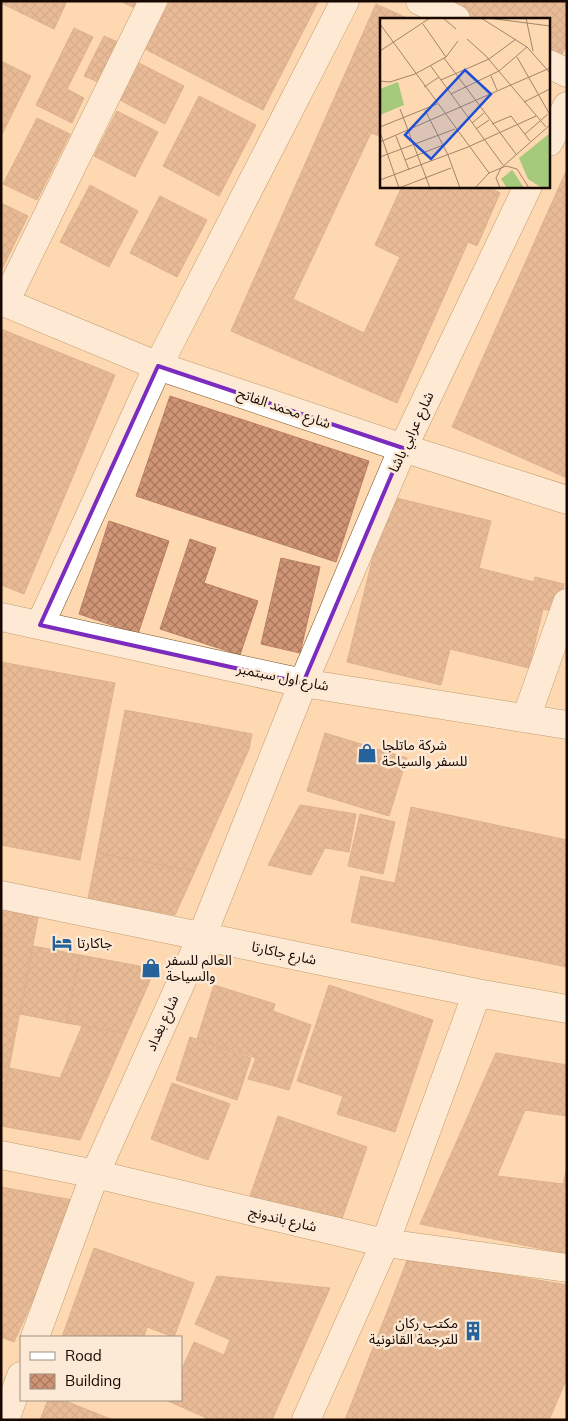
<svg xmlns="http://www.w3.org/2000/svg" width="568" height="1421" viewBox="0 0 568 1421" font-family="Mulish,'Noto Sans Arabic',sans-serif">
<defs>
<pattern id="building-cross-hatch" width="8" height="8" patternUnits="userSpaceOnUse" patternTransform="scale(1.25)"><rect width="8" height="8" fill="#d09576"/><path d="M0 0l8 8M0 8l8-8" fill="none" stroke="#a8785e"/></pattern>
</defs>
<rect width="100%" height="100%" fill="#fdd8b1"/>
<!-- building -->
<path fill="url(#building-cross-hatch)" stroke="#b87f61" d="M 1,1 L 67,1 L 54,29 L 1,3 Z
M 120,1 L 138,1 L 135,8 Z
M 170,1 L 316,1 L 318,2 L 263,110 L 145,49 Z
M 433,1 L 567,1 L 567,45 L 556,65 L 549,61 L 549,19 L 467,19 Z
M 376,4 L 409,19 L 382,19 L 382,137 L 371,133 L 293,299 L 364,333 L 400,257 L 375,245 L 402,186 L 496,186 L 494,190 L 500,193 L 477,246 L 468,242 L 397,403 L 231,331 Z
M 74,28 L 93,37 L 67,89 L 84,98 L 72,123 L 36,105 Z
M 104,36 L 120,43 L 101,83 L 84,76 Z
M 1,61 L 31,76 L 1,136 Z
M 137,62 L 184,86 L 165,124 L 118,99 Z
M 199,96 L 256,125 L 219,196 L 163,166 Z
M 117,111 L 158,132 L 135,177 L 94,156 Z
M 37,118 L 70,134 L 37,200 L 3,184 Z
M 567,169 L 567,478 L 452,427 Z
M 90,185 L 138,211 L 109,267 L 60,242 Z
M 160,196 L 207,220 L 177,277 L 130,253 Z
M 1,203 L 28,216 L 2,269 L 1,269 Z
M 1,329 L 115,375 L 24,594 L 1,585 Z
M 170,396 L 369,461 L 336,562 L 136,496 Z
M 388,496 L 491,521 L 479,568 L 534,582 L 535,577 L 564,584 L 557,612 L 543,609 L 529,668 L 450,649 L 441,685 L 347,662 Z
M 109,521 L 169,541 L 138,634 L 79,614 Z
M 190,539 L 216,548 L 204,583 L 258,601 L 240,655 L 160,629 Z
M 281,558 L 320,567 L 300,653 L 261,644 Z
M 1,662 L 115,683 L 80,860 L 1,845 Z
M 125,710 L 252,734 L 249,749 L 195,871 L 97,853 Z
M 325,733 L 407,758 L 389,816 L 307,791 Z
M 300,805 L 356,814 L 349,852 L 325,848 L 311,875 L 268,865 Z
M 411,807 L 567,840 L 567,967 L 351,922 L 361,876 L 395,883 Z
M 360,814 L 395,822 L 383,874 L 348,866 Z
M 97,853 L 195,871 L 175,915 L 88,899 Z
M 1,906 L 39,913 L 9,1068 L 1,1067 Z
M 33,946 L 80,955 L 66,1023 L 20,1014 Z
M 80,955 L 155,969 L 127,1033 L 66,1023 Z
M 214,985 L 275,1004 L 273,1011 L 311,1025 L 289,1090 L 248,1079 L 256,1058 L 197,1039 Z
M 329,985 L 433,1020 L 395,1132 L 337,1114 L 343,1096 L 297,1081 Z
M 82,1026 L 127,1033 L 80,1140 L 1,1126 L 1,1108 L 9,1068 L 60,1078 Z
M 190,1037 L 251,1058 L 237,1100 L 176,1080 Z
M 496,1053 L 567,1065 L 567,1116 L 525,1110 L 497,1176 L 563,1184 L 567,1167 L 567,1254 L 420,1224 Z
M 1,1067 L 9,1068 L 1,1108 Z
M 172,1083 L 230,1104 L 208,1160 L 151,1139 Z
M 278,1116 L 367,1147 L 339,1227 L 250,1196 Z
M 1,1187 L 78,1201 L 14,1342 L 1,1337 Z
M 94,1248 L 194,1283 L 174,1337 L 147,1327 L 144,1337 L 62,1337 Z
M 408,1258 L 567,1285 L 567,1378 L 549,1420 L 345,1420 Z
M 217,1276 L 330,1288 L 272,1420 L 211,1420 L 168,1401 L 181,1400 L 181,1371 L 194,1342 L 224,1355 L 230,1340 L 195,1324 Z
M 48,1400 L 63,1400 L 113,1420 L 40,1420 Z"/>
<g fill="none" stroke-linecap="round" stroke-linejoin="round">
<defs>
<path id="street" d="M 420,1 L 456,19
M 549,64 L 567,73
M 549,142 L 567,106
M 1,301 L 158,366 L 403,448 L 567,500
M 5,302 L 153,1
M 1,617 L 303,683 L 567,725
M 40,625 L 158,366 L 345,1
M 526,718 L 567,603
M 1,895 L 477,993 L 567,1009
M 1,1155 L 95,1174 L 385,1243 L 567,1268
M 35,1337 L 95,1174 L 202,936 L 303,683 L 403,448 L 528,186
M 5,1420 L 21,1376
M 306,1420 L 385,1243 L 477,993"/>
</defs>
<!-- street casing -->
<use href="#street" stroke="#785120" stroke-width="29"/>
<!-- street -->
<use href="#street" stroke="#fff" stroke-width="28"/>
</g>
<!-- marked area -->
<path d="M0 0H568V1421H0ZM 158,366 L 403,448 L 303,683 L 40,625 Z" fill="#fdd8b1" fill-opacity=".55" fill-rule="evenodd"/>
<path fill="none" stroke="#7b2cbf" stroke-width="4" stroke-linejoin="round" d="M 158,366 L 403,448 L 303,683 L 40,625 Z"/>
<!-- icons -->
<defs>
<symbol id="shop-bare" viewBox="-9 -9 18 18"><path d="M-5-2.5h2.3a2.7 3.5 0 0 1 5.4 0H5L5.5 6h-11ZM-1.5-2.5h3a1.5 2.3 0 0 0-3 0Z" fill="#25639a" stroke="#fce9d6" stroke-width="2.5" paint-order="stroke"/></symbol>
<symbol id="hotel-bare" viewBox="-9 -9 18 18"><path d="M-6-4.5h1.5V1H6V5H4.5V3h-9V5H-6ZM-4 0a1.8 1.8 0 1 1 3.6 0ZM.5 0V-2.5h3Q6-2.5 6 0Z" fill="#25639a" stroke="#fce9d6" stroke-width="2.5" paint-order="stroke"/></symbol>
<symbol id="building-bare" viewBox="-9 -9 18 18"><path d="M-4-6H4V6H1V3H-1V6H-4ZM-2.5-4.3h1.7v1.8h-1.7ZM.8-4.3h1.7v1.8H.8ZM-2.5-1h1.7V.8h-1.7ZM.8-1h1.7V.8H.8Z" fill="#25639a" stroke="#fce9d6" stroke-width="2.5" paint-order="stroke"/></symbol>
</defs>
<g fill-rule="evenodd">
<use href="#shop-bare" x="353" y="739" width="28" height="28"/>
<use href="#hotel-bare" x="48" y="929" width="28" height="28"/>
<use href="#shop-bare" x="137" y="954" width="28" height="28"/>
<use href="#building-bare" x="459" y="1317" width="28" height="28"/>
</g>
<g text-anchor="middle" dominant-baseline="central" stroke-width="5" stroke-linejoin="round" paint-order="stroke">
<!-- street labels -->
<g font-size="14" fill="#170800" stroke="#fce9d6">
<text transform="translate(284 408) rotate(19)">شارع محمد الفاتح</text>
<text transform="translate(411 432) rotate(-65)">شارع عرابي باشا</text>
<text transform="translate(283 677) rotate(11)">شارع اول سبتمبر</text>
<text transform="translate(284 953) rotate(12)">شارع جاكارتا</text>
<text transform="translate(162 1023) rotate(-66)">شارع بغداد</text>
<text transform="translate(283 1219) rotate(13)">شارع باندونج</text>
</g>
<!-- poi labels -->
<g font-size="14" fill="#170800" stroke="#fce9d6" text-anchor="start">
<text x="382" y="745">شركة ماتلجا<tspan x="382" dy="16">للسفر والسياحة</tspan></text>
<text x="77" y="943">جاكارتا</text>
<text x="166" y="960">العالم للسفر<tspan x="166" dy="16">والسياحة</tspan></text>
<text x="458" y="1323" text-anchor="end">مكتب ركان<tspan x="458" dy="16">للترجمة القانونية</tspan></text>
</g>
</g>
<!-- overview -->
<g transform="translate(380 18)">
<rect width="170" height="170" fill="#fdd8b1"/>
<path d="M 132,152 L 133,153 L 144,170 L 127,170 L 121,161 Z" fill="#a6ca7b"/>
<path d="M 18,64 L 24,87 L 0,97 L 0,71 ZM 170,115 L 170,170 L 162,170 L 148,161 L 139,140 Z" fill="#a6ca7b"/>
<path fill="none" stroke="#a1856a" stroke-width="1" d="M 63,0 L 76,11M 101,0 L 147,29 L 170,55M 108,0 L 170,8M 146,0 L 153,33M 0,6 L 109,155M 43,6 L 66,39M 87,21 L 106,38 L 166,109M 0,33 L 50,0M 137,39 L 169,95M 64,40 L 136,136M 50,47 L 123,147M 111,58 L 117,72M 61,62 L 109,41 L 136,21M 0,63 L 10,64 L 35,56 L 66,39 L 78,23M 44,69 L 59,59M 71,76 L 119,53 L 147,29M 144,84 L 170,71M 20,91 L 50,170M 45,92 L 68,137 L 80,170M 92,105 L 104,95M 112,106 L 131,98 L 150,123M 0,109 L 57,86M 96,111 L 109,102M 0,114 L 19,170M 145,116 L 168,96M 16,118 L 29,152M 0,124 L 170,50M 0,139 L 75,111M 25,142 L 63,127M 0,162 L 88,129 L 156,98M 19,170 L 71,150M 95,170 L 109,155 L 126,148 L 137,151 L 149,170M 120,170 L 116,160 L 121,150 L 170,107"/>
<path fill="#1d4ed8" fill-opacity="0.15" stroke="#1d4ed8" stroke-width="2.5" d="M 85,52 L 111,76 L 51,141 L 25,117 Z"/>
<rect width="170" height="170" fill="none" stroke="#170800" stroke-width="2.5"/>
</g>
<!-- border -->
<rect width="568" height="1421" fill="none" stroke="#170800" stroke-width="5"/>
<!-- legend -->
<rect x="20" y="1336" width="162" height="65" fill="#fce9d6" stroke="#a08f80"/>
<rect x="30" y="1352" width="25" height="8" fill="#ffffff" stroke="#a08f80"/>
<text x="65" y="1361" font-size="15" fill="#170800">Road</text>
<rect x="30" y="1374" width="25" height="15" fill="url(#building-cross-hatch)" stroke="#a08f80"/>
<text x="65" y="1386" font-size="15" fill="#170800">Building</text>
</svg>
